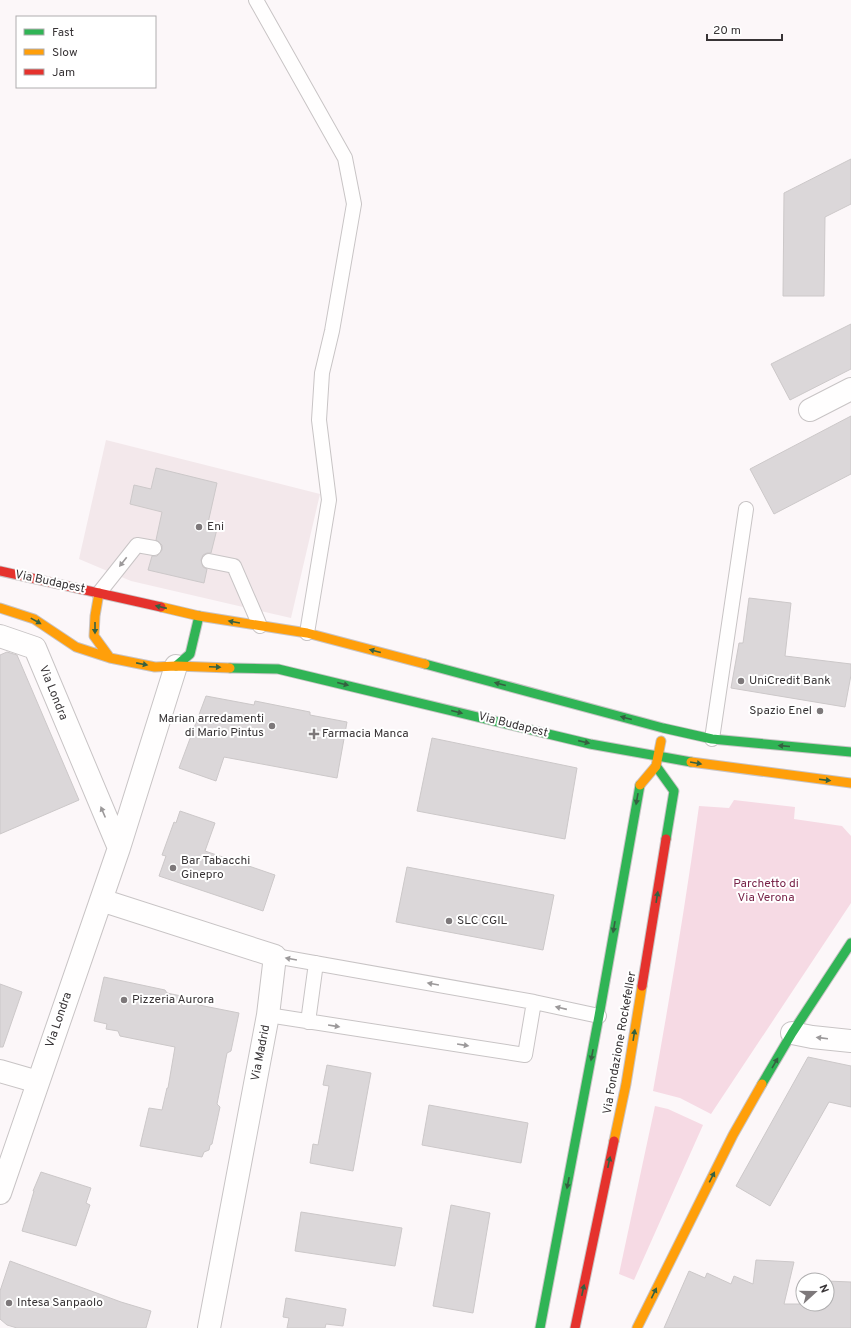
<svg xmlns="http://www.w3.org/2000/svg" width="851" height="1328" viewBox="0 0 851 1328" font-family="Overpass,sans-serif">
<rect width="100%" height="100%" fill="#fcf7f9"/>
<!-- built -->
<path fill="#f3e8eb" d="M 106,440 L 320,494 L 291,618 L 131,581 L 79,559 Z"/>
<!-- green -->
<path fill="#f6dae4" d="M 734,800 L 795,807 L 794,819 L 842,826 L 851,836 L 851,903 L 711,1114 L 680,1098 L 653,1091 C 670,996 686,902 699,806 L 729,808 Z
M 655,1106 L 668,1109 L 703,1125 L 634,1280 L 619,1274 Z"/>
<!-- building -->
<path fill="#dbd7d9" stroke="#ccc8c9" d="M 851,159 L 851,204 L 825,217 L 824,296 L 783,296 L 784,193 Z
M 851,324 L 851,369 L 790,400 L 771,364 Z
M 851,416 L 851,474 L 774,514 L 750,469 Z
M 156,468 L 217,483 L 208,523 L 218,525 L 211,553 L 207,553 L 203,555 L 201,560 L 203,567 L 207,569 L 204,583 L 148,570 L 152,556 L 157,556 L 162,550 L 162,545 L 156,540 L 162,512 L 130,504 L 134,485 L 151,489 Z
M 749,598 L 791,603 L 785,656 L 851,664 L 851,675 L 845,707 L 731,688 L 739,643 L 743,643 Z
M 7,652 L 17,655 L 79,800 L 0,834 L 0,655 Z
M 206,696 L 254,705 L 255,701 L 310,712 L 310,715 L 347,722 L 337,778 L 224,757 L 216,781 L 179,768 Z
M 432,738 L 577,768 L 565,839 L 417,811 Z
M 180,811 L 215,823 L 205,851 L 275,875 L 263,911 L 159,876 L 166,856 L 162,855 L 174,822 L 176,823 Z
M 407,867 L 554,895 L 543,950 L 396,922 Z
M 104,977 L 165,990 L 167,993 L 200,1000 L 199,1005 L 239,1013 L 231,1051 L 227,1053 L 217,1104 L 220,1107 L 212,1144 L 210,1145 L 209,1150 L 204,1152 L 202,1157 L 140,1146 L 149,1108 L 162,1110 L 167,1088 L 168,1088 L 175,1047 L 120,1036 L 118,1031 L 106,1029 L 107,1024 L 94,1021 Z
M 0,984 L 22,992 L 3,1047 L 0,1047 Z
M 808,1057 L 851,1066 L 851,1107 L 829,1102 L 770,1206 L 736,1186 Z
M 327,1065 L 371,1073 L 353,1171 L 310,1163 L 313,1144 L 318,1145 L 329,1086 L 323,1085 Z
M 429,1105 L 528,1123 L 521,1163 L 422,1145 Z
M 41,1172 L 91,1188 L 86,1203 L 90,1205 L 76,1246 L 22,1231 L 34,1191 L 33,1191 Z
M 451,1205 L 490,1213 L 473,1313 L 433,1306 Z
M 301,1212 L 402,1228 L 395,1266 L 295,1251 Z
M 756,1260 L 794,1262 L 784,1304 L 827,1304 L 827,1281 L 851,1282 L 851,1328 L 664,1328 L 689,1271 L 705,1278 L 707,1273 L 731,1284 L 734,1276 L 753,1284 Z
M 10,1261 L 121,1302 L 151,1311 L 146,1328 L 17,1328 L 7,1325 L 0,1319 L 0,1291 Z
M 286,1298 L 346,1309 L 343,1326 L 326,1324 L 325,1328 L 287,1328 L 289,1318 L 283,1317 Z"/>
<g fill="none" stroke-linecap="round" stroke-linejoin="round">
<defs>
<path id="lane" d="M 256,0 L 345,158 L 354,204 L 332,331 L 322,373 L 319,420 L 329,500 L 307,633
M 209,561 L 234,566 L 260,626
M 99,593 L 137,545 L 154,548
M 712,739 L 746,509
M 275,956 L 534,1002 L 599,1016
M 268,1015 L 525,1055 L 534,1002
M 308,1022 L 316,963"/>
<path id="street" d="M 810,410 L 851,389
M 0,636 L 35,648 L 119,848
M 101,900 L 275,956 L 268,1015 L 209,1328
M 792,1033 L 812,1037 L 851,1041
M 0,1071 L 38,1082
M 0,1193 L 119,848 L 176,666"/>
<path id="fast" d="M 425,664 L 663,728 L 712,739 L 851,752
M 176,666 L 190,654 L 199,616
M 230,668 L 278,669 L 590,744 L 691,762
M 656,766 L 674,791 L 666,839
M 762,1084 L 792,1033 L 851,943
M 540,1328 L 599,1016 L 640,785"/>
<path id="slow" d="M 99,593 L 95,616 L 94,636 L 110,658
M 161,607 L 199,616 L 307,633 L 425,664
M 0,608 L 34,619 L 76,647 L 110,658 L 155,667 L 176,666 L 230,668
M 691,762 L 851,783
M 640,785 L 656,766 L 661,741
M 614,1141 L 626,1084 L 642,986
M 637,1328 L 733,1135 L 762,1084"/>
<path id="jam" d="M 0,571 L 161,607
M 642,986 L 666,839
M 575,1328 L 614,1141"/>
</defs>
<!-- lane casing -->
<use href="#lane" stroke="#c8c4c5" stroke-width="16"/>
<!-- street casing -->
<use href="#street" stroke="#c8c4c5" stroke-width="24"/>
<!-- fast casing -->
<use href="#fast" stroke="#c8c4c5" stroke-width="11"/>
<!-- slow casing -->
<use href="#slow" stroke="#c8c4c5" stroke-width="11"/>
<!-- jam casing -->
<use href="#jam" stroke="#c8c4c5" stroke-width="11"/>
<!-- lane -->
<use href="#lane" stroke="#fffefe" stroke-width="14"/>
<!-- street -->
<use href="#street" stroke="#fffefe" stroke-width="22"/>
<!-- fast -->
<use href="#fast" stroke="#30b455" stroke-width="9"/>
<!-- slow -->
<use href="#slow" stroke="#ff9f0a" stroke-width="9"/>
<!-- jam -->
<use href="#jam" stroke="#e5322d" stroke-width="9"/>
</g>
<!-- one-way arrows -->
<defs><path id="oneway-solid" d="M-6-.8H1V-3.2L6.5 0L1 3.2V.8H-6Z"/></defs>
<g fill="#9c999a">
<use href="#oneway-solid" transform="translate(123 562) rotate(128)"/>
<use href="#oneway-solid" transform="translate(103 812) rotate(-113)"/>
<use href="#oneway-solid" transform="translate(291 959) rotate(-170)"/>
<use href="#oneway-solid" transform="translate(433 984) rotate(-170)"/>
<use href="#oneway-solid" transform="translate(561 1008) rotate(-167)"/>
<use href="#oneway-solid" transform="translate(334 1026) rotate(9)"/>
<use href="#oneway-solid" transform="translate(822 1038) rotate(-173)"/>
<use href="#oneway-solid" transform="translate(463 1045) rotate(9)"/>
</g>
<g fill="#356141">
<use href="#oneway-solid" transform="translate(161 607) rotate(-167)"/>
<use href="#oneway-solid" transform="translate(36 621) rotate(29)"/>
<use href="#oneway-solid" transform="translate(234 622) rotate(-170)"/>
<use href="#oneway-solid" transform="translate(95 628) rotate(90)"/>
<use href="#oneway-solid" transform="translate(375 651) rotate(-165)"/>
<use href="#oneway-solid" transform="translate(142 664) rotate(11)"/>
<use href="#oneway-solid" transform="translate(215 667) rotate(2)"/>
<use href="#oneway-solid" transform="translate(343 684) rotate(14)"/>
<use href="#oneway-solid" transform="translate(500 684) rotate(-165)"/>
<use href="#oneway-solid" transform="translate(457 712) rotate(14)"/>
<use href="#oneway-solid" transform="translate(626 718) rotate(-165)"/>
<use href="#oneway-solid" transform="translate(584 742) rotate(13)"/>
<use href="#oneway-solid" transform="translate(784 746) rotate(-175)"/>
<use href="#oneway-solid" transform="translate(696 763) rotate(10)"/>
<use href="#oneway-solid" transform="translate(825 780) rotate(7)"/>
<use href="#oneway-solid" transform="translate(637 799) rotate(100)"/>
<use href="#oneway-solid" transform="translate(657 897) rotate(-81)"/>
<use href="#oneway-solid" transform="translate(614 927) rotate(100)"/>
<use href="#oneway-solid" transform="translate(634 1035) rotate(-81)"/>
<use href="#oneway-solid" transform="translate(592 1055) rotate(101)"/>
<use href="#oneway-solid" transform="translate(775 1063) rotate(-60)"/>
<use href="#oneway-solid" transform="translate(609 1162) rotate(-78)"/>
<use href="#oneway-solid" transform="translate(712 1177) rotate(-63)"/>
<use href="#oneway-solid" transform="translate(568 1183) rotate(101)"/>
<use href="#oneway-solid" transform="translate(583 1290) rotate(-78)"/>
<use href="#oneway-solid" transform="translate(654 1293) rotate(-64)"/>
</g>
<!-- markers -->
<g fill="#7d787a" stroke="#fff" stroke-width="1.5">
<circle cx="199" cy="527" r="4"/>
<circle cx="741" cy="681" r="4"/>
<circle cx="820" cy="711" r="4"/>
<circle cx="272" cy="726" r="4"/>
<path d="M312 728h4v4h4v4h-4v4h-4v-4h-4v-4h4z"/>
<circle cx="173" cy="868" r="4"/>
<circle cx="449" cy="921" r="4"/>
<circle cx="124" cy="1000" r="4"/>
<circle cx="9" cy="1303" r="4"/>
</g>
<g text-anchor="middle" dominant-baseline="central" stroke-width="4" stroke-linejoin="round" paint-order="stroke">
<!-- poi labels -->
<g font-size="12" fill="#383436" stroke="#fff" text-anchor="start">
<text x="207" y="527">Eni</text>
<text x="749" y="681">UniCredit Bank</text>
<text x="812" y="711" text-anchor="end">Spazio Enel</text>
<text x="264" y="719" text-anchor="end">Marian arredamenti<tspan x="264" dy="14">di Mario Pintus</tspan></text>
<text x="322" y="734">Farmacia Manca</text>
<text x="181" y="861">Bar Tabacchi<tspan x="181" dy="14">Ginepro</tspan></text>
<text x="457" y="921">SLC CGIL</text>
<text x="132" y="1000">Pizzeria Aurora</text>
<text x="17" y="1303">Intesa Sanpaolo</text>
</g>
<!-- street labels -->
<g font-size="12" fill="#383436" stroke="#fff">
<text transform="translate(50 582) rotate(12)">Via Budapest</text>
<text transform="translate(53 693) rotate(68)">Via Londra</text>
<text transform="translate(513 725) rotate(14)">Via Budapest</text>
<text transform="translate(59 1020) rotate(-71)">Via Londra</text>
<text transform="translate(620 1043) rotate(-80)">Via Fondazione Rockefeller</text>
<text transform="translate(261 1053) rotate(-79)">Via Madrid</text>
</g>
<!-- park labels -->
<g font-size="12" fill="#79254a" stroke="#fff">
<text x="766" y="884">Parchetto di<tspan x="766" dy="14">Via Verona</tspan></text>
</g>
</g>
<!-- legend -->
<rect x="16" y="16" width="140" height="72" fill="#ffffff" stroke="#afaeaf"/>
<rect x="24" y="29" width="20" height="6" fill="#30b455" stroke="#afaeaf"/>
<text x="52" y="36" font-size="12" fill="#383436">Fast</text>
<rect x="24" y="49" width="20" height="6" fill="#ff9f0a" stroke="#afaeaf"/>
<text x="52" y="56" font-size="12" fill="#383436">Slow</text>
<rect x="24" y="69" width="20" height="6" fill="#e5322d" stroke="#afaeaf"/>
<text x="52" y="76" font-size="12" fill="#383436">Jam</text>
<!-- north arrow -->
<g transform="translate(815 1292) rotate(69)"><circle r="19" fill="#ffffff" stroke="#afaeaf"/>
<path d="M0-3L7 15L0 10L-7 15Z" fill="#7d787a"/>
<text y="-6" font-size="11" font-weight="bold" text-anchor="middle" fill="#383436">N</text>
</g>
<!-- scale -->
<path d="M707 34v6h75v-6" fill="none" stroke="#383436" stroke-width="2"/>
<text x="713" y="34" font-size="12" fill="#383436" stroke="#ffffff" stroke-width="3" paint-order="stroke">20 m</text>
</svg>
